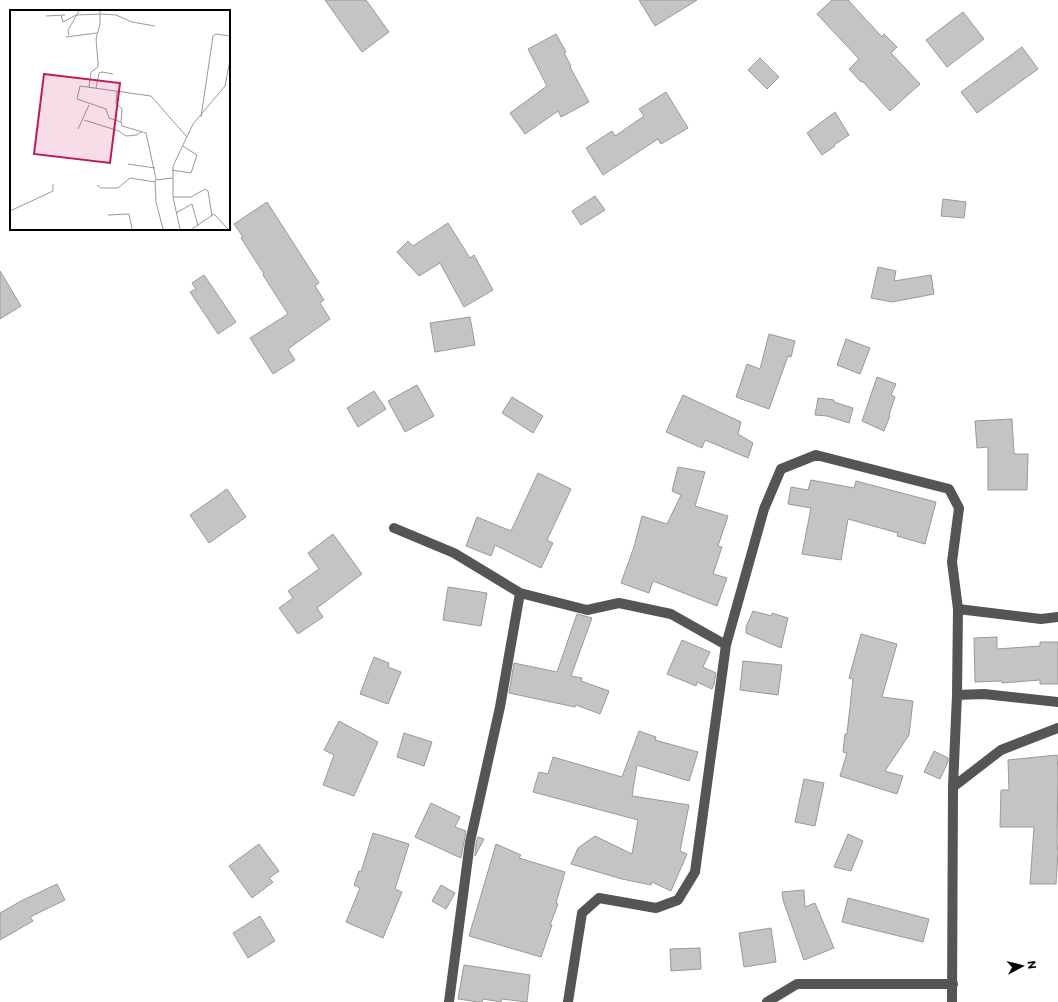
<svg xmlns="http://www.w3.org/2000/svg" width="1058" height="1002" viewBox="0 0 1058 1002" font-family="Commissioner,sans-serif">
<rect width="100%" height="100%" fill="#fff"/>
<!-- building -->
<path fill="#c4c4c4" stroke="#999" d="M 325,0 L 366,0 L 389,32 L 362,52 Z
M 639,0 L 697,0 L 655,26 Z
M 832,0 L 848,0 L 882,37 L 884,34 L 897,47 L 891,53 L 920,84 L 890,111 L 862,81 L 861,82 L 849,69 L 859,59 L 817,14 Z
M 963,12 L 984,39 L 947,67 L 926,40 Z
M 556,34 L 566,52 L 564,53 L 571,66 L 570,67 L 589,102 L 561,117 L 558,111 L 525,134 L 510,113 L 547,86 L 528,49 Z
M 1022,47 L 1038,69 L 977,113 L 961,92 Z
M 760,58 L 779,77 L 767,89 L 748,70 Z
M 666,92 L 688,128 L 661,144 L 658,139 L 603,175 L 586,148 L 612,131 L 615,136 L 644,116 L 639,109 Z
M 835,112 L 849,135 L 834,145 L 835,146 L 822,155 L 807,133 Z
M 595,196 L 605,210 L 581,225 L 572,211 Z
M 943,199 L 966,202 L 964,218 L 941,216 Z
M 267,202 L 319,283 L 315,286 L 324,300 L 320,303 L 330,319 L 288,349 L 295,360 L 273,374 L 250,338 L 288,314 L 263,275 L 264,274 L 241,238 L 243,237 L 234,224 Z
M 448,223 L 470,258 L 474,255 L 493,290 L 464,307 L 440,263 L 419,276 L 397,252 L 408,241 L 413,246 Z
M 878,267 L 896,271 L 894,281 L 931,275 L 934,294 L 892,302 L 871,298 Z
M 0,271 L 21,306 L 0,319 Z
M 204,275 L 236,322 L 218,334 L 190,292 L 196,289 L 192,283 Z
M 470,317 L 475,345 L 435,352 L 430,323 Z
M 769,334 L 795,341 L 791,357 L 788,356 L 769,409 L 736,397 L 747,364 L 760,369 Z
M 846,339 L 870,348 L 860,374 L 837,365 Z
M 877,377 L 896,384 L 891,395 L 895,397 L 889,415 L 890,416 L 884,431 L 862,421 Z
M 417,385 L 434,416 L 405,432 L 388,401 Z
M 374,391 L 386,409 L 358,427 L 347,408 Z
M 683,395 L 741,422 L 738,434 L 753,443 L 748,458 L 705,440 L 702,448 L 666,432 Z
M 512,397 L 543,416 L 533,433 L 502,413 Z
M 818,398 L 834,400 L 834,402 L 853,408 L 849,423 L 827,416 L 815,415 Z
M 1012,419 L 1014,454 L 1028,454 L 1027,490 L 988,490 L 988,447 L 977,448 L 975,421 Z
M 678,467 L 705,472 L 695,506 L 728,516 L 718,546 L 722,547 L 713,574 L 727,578 L 717,606 L 653,581 L 649,593 L 621,583 L 634,547 L 642,516 L 667,524 L 681,495 L 672,491 Z
M 538,473 L 571,489 L 547,540 L 553,543 L 541,568 L 495,545 L 491,556 L 466,546 L 477,517 L 511,531 Z
M 811,480 L 854,488 L 856,481 L 936,502 L 925,544 L 897,536 L 898,533 L 848,519 L 841,560 L 802,554 L 811,508 L 788,504 L 791,487 L 808,490 Z
M 227,489 L 246,517 L 209,543 L 190,515 Z
M 333,534 L 362,574 L 317,608 L 323,617 L 298,634 L 279,608 L 293,598 L 288,591 L 319,569 L 308,553 Z
M 448,587 L 487,593 L 481,626 L 443,620 Z
M 753,611 L 772,616 L 772,613 L 788,618 L 781,648 L 746,633 L 746,627 Z
M 577,614 L 592,618 L 571,676 L 582,678 L 581,681 L 609,691 L 600,714 L 576,705 L 575,707 L 509,693 L 514,663 L 557,672 Z
M 861,634 L 897,644 L 882,697 L 913,701 L 909,735 L 885,771 L 903,776 L 897,794 L 840,776 L 847,753 L 843,752 L 845,734 L 847,734 L 853,679 L 849,678 Z
M 997,637 L 997,649 L 1040,646 L 1040,642 L 1058,642 L 1058,684 L 1040,684 L 1040,680 L 1002,683 L 1002,681 L 975,682 L 974,638 Z
M 682,640 L 710,652 L 703,667 L 716,673 L 714,684 L 712,689 L 697,682 L 696,686 L 667,674 Z
M 374,657 L 389,663 L 388,667 L 401,672 L 388,704 L 360,694 Z
M 743,661 L 782,665 L 778,695 L 740,690 Z
M 339,721 L 378,742 L 354,796 L 323,785 L 334,755 L 324,750 Z
M 639,731 L 656,737 L 655,740 L 698,752 L 689,781 L 637,765 L 632,796 L 689,805 L 680,851 L 687,854 L 671,891 L 652,882 L 651,885 L 622,879 L 571,864 L 578,848 L 595,836 L 632,854 L 638,820 L 533,792 L 539,772 L 548,774 L 553,757 L 622,777 Z
M 404,733 L 432,742 L 424,766 L 397,757 Z
M 934,751 L 948,758 L 948,762 L 940,779 L 924,772 Z
M 1057,755 L 1058,771 L 1057,844 L 1058,852 L 1056,884 L 1030,884 L 1034,827 L 1000,827 L 1001,790 L 1009,790 L 1008,760 Z
M 804,779 L 824,783 L 815,826 L 795,822 Z
M 431,803 L 460,817 L 455,827 L 466,831 L 461,858 L 415,837 Z
M 373,833 L 409,844 L 395,889 L 402,892 L 383,938 L 346,922 L 360,888 L 354,885 L 359,871 L 361,872 Z
M 848,834 L 863,841 L 851,871 L 834,867 Z
M 478,837 L 484,839 L 475,856 L 476,843 Z
M 259,844 L 279,871 L 269,878 L 273,882 L 252,898 L 229,866 Z
M 496,844 L 521,855 L 519,858 L 565,872 L 556,903 L 558,904 L 550,925 L 552,925 L 541,957 L 469,936 Z
M 57,884 L 65,900 L 30,917 L 33,921 L 0,940 L 0,913 L 21,901 Z
M 441,885 L 455,893 L 446,909 L 432,901 Z
M 804,890 L 805,907 L 815,903 L 834,948 L 804,960 L 783,900 L 782,892 Z
M 848,898 L 929,919 L 923,942 L 842,922 Z
M 260,916 L 275,941 L 248,958 L 233,933 Z
M 771,928 L 776,962 L 744,967 L 739,933 Z
M 700,948 L 701,969 L 671,971 L 670,949 Z
M 464,965 L 530,975 L 527,1002 L 502,999 L 501,1002 L 483,999 L 482,1002 L 479,1002 L 458,999 Z"/>
<g fill="none" stroke-linecap="round" stroke-linejoin="round">
<!-- minor -->
<path stroke="#555" stroke-width="10" d="M 394,528 L 454,553 L 520,593 L 587,610 L 619,603 L 671,614 L 726,645
M 958,609 L 1041,619 L 1058,617
M 957,695 L 984,694 L 1058,702
M 953,787 L 1001,750 L 1058,728
M 449,1002 L 470,842 L 500,707 L 520,593
M 568,1002 L 582,913 L 599,898 L 656,908 L 678,900 L 695,872 L 726,645 L 764,509 L 781,469 L 816,455 L 949,489 L 959,508 L 952,562 L 958,609 L 957,695 L 953,787 L 952,1002
M 767,1002 L 797,984 L 953,984"/>
</g>
<!-- overview -->
<g transform="translate(10 10)">
<rect width="220" height="220" fill="#fff"/>
<path fill="none" stroke="#999" stroke-width="1" d="M 51,5 L 53,12 L 66,5 L 93,4 L 106,5 L 122,12 L 145,16M 36,6 L 55,5M 59,25 L 58,20 L 69,1M 56,27 L 87,23M 79,77 L 81,62 L 88,57 L 88,53 L 86,29 L 90,14 L 90,1M 86,78 L 89,63 L 92,62 L 103,64M 107,81 L 106,93 L 112,99 L 111,112M 191,107 L 203,26 L 206,24 L 220,26M 74,110 L 109,121 L 116,126 L 127,125 L 132,121M 68,119 L 79,95M 118,154 L 145,158M 162,160 L 181,163 L 187,145 L 173,136M 146,169 L 136,123 L 112,116 L 111,112 L 99,108 L 96,99 L 67,89 L 70,76 L 141,86 L 177,127M 87,175 L 91,178 L 108,178 L 120,168 L 145,172M 163,187 L 181,187 L 195,179 L 198,181 L 202,206M 0,201 L 43,181 L 43,174M 166,203 L 182,194 L 188,216M 98,205 L 119,204 L 122,219M 153,219 L 146,192 L 145,170 L 163,168M 170,219 L 163,187 L 163,156 L 183,114 L 215,76 L 220,50M 182,219 L 204,204 L 218,219"/>
<path fill="#c2185b" fill-opacity="0.15" stroke="#c2185b" stroke-width="2" d="M 34,64 L 110,73 L 100,153 L 24,144 Z"/>
<rect width="220" height="220" fill="none" stroke="#000" stroke-width="2"/>
</g>
<!-- north arrow -->
<g transform="translate(1022 966) rotate(83)" stroke="#ffffff" stroke-width="3" paint-order="stroke">
<path d="M0-3L7 15L0 10L-7 15Z" fill="#000000"/>
<text y="-6" font-size="11" font-weight="bold" text-anchor="middle" fill="#000000">N</text>
</g>
</svg>
